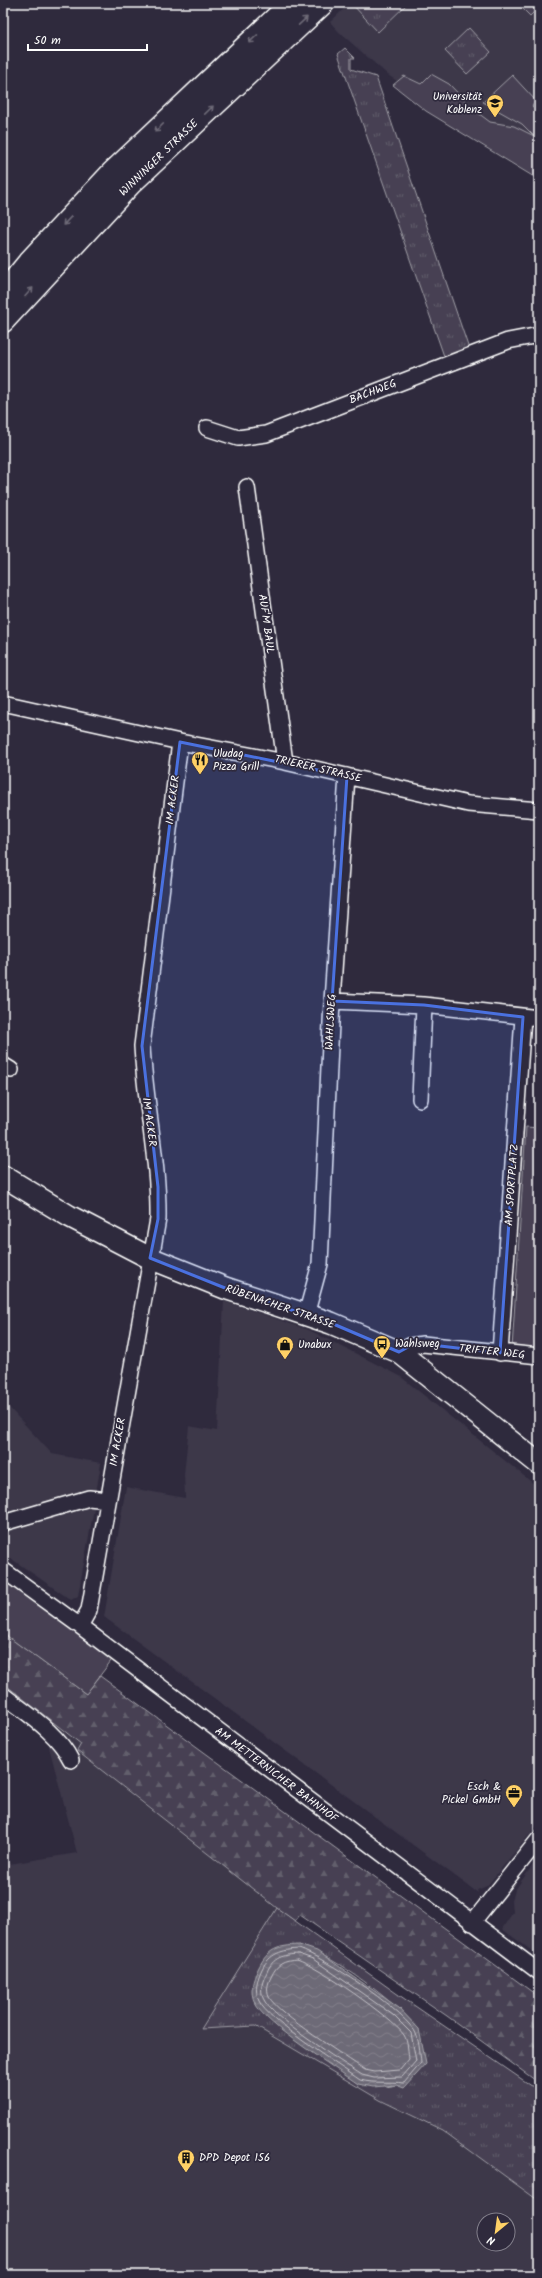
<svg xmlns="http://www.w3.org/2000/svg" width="542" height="2278" viewBox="0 0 542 2278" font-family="Kalam,sans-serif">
<defs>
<pattern id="grass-tufts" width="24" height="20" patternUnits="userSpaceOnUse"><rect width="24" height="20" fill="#464152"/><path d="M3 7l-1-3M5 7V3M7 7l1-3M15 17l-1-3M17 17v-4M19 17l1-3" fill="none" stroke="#625e6c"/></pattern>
<pattern id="forest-firs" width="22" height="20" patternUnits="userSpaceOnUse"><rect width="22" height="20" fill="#464152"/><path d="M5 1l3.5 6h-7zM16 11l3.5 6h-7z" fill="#625e6c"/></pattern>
<pattern id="water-waves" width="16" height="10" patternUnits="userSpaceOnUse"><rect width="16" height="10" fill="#6d6a77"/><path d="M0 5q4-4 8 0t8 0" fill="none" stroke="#83808b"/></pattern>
</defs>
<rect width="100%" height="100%" fill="#2f2a3d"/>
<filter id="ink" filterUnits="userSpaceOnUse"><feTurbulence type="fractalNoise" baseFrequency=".025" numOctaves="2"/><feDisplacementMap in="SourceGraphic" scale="8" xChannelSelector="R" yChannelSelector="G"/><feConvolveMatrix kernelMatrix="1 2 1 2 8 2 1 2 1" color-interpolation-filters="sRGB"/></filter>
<g filter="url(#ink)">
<!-- built -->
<path fill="#3c3749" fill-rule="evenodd" d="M 350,3 L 539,3 L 539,175 L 513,160 L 388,75 L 339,32 L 330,22 Z
M 224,1301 L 309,1330 L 400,1376 L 539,1488 L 539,1823 L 487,1886 L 477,1890 L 478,1893 L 104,1617 L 126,1487 L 185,1498 L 184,1474 L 189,1426 L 217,1431 Z
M 3,1401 L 52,1454 L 101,1463 L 96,1493 L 3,1518 Z
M 95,1503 L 78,1596 L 71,1600 L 3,1553 L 3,1527 Z
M 61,1729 L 81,1744 L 77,1751 L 277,1908 L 201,2029 L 255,2026 L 380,2100 L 442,2130 L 539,2201 L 539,2275 L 3,2275 L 3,1865 L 77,1853 L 49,1747 ZM 484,2220 L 508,2220 L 508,2244 L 484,2244 Z
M 539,1856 L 539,1956 L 502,1929 L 513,1912 L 512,1901 L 515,1890 Z"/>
<!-- grass -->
<path fill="url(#grass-tufts)" stroke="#a2a0a8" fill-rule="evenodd" d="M 351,3 L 408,3 L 378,32 Z
M 517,3 L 539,3 L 539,7 L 530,16 Z
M 469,28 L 491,52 L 467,74 L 445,51 Z
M 345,48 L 355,58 L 351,58 L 351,69 L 376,77 L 469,349 L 445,359 L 338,54 Z
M 277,1908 L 396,1993 L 539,2091 L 539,2201 L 442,2130 L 380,2100 L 255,2026 L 201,2029 ZM 299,1945 C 340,1959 389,1998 419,2029 L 396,2085 L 386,2087 Z"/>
<!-- forest -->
<path fill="url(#forest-firs)" stroke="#a2a0a8" d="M 3,1633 L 86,1694 L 100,1676 L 539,1997 L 539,2083 L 447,2016 L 300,1915 L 295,1921 L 277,1908 L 77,1751 L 81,1744 L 3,1683 Z"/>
<!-- park -->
<path fill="#464152" stroke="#a2a0a8" d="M 431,74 L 449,84 L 474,110 L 490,122 L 514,126 L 534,136 L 522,124 L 483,102 L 512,75 L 536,101 L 532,106 L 539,114 L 539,180 L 426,111 L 393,85 L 404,76 L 421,84 Z
M 526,1127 L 539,1128 L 539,1351 L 512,1349 Z
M 3,1577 L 114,1657 L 86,1694 L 3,1633 Z"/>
<!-- water -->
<path fill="url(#water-waves)" stroke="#a7a6ad" d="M 299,1945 L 317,1951 L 399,2008 L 419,2029 L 426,2064 L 404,2088 L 396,2085 L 373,2087 L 358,2084 C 336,2068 265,2025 255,2003 C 249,1991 253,1980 258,1969 C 268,1948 278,1946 299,1945 Z"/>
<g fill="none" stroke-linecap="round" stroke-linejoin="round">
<!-- shore -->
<path stroke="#c5c3c9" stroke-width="1" d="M 299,1949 C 327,1959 397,2006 414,2030 C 419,2037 420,2054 421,2063 L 404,2083 C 389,2081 375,2084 360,2080 C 339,2065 268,2021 259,2001 C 254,1989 257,1980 262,1969 C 270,1953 282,1950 299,1949 Z
M 298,1954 L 313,1959 L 393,2015 L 411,2033 L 416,2061 L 402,2077 L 374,2078 L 362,2075 C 342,2062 271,2018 263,1998 C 260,1988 262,1982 267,1972 C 273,1957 283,1955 298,1954 Z
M 297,1960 C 319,1967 391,2017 404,2035 C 408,2041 408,2053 409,2059 L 400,2070 L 375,2072 L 365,2070 C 345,2056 279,2015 269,1997 C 266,1990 268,1983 271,1977 C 277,1964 283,1961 297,1960 Z"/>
<defs>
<path id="minor" d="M 207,428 L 238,438 L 266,434 L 508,341 L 539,335
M 247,487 L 285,762
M 3,703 L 180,742 L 285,762 L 468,804 L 539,810
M 332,1001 L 424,1005 L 539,1018
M 3,1065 L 11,1070
M 420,1099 L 424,1005
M 306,1315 L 320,1264 L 332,1001 L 347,776
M 399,1352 L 410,1346 L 423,1344 L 539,1356
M 500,1353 L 523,1017
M 3,1523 L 89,1498 L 108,1500
M 3,1570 L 80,1626 L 89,1610 L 158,1219 C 159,1161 145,1104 142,1046 L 180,742
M 80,1626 L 539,1972
M 3,1695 C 27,1714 57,1732 71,1760
M 472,1923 L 539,1839"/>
<path id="secondary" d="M 3,1176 L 69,1216 L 150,1258 L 225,1288 L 331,1323 L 399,1352 L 539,1464"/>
<path id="primary" d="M 3,294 L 30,261 L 113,172 L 292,3
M 3,321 L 130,184 L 323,3"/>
</defs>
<!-- minor casing -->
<use href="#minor" stroke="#fff" stroke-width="18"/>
<!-- secondary casing -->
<use href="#secondary" stroke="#fff" stroke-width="24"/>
<!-- primary casing -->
<use href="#primary" stroke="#fff" stroke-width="25"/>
<!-- minor -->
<use href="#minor" stroke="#2f2a3d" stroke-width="15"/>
<!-- secondary -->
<use href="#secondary" stroke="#2f2a3d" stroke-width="21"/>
<!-- primary -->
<use href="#primary" stroke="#2f2a3d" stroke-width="22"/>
</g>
<!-- one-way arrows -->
<defs><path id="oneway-shaft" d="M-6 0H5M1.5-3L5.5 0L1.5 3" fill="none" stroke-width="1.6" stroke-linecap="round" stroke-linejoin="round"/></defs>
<g stroke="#6d6a77">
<use href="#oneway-shaft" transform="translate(303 21) rotate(-43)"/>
<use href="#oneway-shaft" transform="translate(253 39) rotate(137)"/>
<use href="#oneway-shaft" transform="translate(209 110) rotate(-44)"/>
<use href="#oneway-shaft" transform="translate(159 128) rotate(136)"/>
<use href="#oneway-shaft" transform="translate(67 221) rotate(133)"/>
<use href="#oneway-shaft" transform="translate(29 292) rotate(-48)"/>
</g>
</g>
<!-- marked area -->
<path fill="#4a71e0" fill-opacity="0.2" stroke="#4a71e0" stroke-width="3" stroke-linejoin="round" d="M 180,742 L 347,776 L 332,1001 L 424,1005 L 523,1017 L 500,1353 L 423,1344 L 410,1346 L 399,1352 L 331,1323 L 225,1288 L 150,1258 L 158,1219 L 158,1187 L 142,1046 Z"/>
<!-- icons -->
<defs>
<symbol id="university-pin" viewBox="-11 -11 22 30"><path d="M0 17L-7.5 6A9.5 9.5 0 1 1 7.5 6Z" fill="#ffd166" stroke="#2f2a3d"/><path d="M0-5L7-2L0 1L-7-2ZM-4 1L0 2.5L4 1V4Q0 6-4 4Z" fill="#111"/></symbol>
<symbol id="restaurant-pin" viewBox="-11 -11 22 30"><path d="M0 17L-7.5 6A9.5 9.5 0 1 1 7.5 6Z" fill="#ffd166" stroke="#2f2a3d"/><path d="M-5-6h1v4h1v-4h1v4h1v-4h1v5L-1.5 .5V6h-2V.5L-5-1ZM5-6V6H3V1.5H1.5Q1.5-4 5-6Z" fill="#111"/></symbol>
<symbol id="bus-pin" viewBox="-11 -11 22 30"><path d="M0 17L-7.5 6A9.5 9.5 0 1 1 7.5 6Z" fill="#ffd166" stroke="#2f2a3d"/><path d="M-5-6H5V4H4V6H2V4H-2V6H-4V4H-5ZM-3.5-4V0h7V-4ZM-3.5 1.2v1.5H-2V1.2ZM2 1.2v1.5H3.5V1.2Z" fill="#111"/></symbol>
<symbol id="shop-pin" viewBox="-11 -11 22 30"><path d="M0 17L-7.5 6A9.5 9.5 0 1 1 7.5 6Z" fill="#ffd166" stroke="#2f2a3d"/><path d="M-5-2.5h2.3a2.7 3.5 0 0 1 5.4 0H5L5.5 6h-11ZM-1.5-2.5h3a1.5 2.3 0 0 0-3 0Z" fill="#111"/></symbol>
<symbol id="office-pin" viewBox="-11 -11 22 30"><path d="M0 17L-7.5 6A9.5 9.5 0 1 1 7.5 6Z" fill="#ffd166" stroke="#2f2a3d"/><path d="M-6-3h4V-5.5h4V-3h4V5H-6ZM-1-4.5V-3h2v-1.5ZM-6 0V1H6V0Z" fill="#111"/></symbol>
<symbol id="building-pin" viewBox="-11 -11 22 30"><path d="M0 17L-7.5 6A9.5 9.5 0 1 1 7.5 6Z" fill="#ffd166" stroke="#2f2a3d"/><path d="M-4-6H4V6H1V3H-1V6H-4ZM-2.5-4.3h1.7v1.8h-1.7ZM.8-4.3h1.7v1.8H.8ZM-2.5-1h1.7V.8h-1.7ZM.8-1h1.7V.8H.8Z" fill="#111"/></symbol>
</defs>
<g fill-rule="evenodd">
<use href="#university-pin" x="485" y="93" width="20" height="27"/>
<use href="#restaurant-pin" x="190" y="750" width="20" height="27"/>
<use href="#bus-pin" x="372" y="1334" width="20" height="27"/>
<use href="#shop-pin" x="275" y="1335" width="20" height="27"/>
<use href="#office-pin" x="504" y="1783" width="20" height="27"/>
<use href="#building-pin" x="176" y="2148" width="20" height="27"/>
</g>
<g text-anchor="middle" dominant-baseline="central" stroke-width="3.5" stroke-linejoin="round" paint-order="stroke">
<!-- poi labels -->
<g font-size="11" fill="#fff" stroke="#2f2a3d" text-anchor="start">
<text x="482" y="97" text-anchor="end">Universität<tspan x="482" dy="13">Koblenz</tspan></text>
<text x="213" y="754">Uludag<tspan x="213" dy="13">Pizza Grill</tspan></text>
<text x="395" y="1344">Wahlsweg</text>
<text x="298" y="1345">Unabux</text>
<text x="501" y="1787" text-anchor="end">Esch &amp;<tspan x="501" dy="13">Pickel GmbH</tspan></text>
<text x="199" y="2158">DPD Depot 156</text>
</g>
<!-- street labels -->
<g font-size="11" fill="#fff" stroke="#2f2a3d">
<text transform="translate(159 158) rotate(-44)">WINNINGER STRASSE</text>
<text transform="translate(373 392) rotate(-21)">BACHWEG</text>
<text transform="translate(266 624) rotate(82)">AUF'M BAUL</text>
<text transform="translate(318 769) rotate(13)">TRIERER STRASSE</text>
<text transform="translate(173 800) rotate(-83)">IM ACKER</text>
<text transform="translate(331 1022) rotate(-87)">WAHLSWEG</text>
<text transform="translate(149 1122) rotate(82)">IM ACKER</text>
<text transform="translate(512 1185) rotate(-86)">AM SPORTPLATZ</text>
<text transform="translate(280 1307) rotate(19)">RÜBENACHER STRASSE</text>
<text transform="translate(492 1352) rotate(6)">TRIFTER WEG</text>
<text transform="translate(118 1442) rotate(-80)">IM ACKER</text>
<text transform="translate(276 1775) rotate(37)">AM METTERNICHER BAHNHOF</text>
</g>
</g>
<!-- margin -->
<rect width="542" height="2278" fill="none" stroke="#2f2a3d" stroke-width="16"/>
<rect x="8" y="8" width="526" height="2262" fill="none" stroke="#fff" stroke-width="1.5" filter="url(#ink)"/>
<!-- north arrow -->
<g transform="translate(496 2232) rotate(209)"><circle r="19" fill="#2f2a3d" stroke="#827f8b"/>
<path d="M0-3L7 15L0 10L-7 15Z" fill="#ffd166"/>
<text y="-6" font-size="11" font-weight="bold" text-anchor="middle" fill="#ffffff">N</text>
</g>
<!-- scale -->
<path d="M28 44v6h119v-6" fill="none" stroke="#ffffff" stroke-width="2"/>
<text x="34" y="44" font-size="12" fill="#ffffff" stroke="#2f2a3d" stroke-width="3" paint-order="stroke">50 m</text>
</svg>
